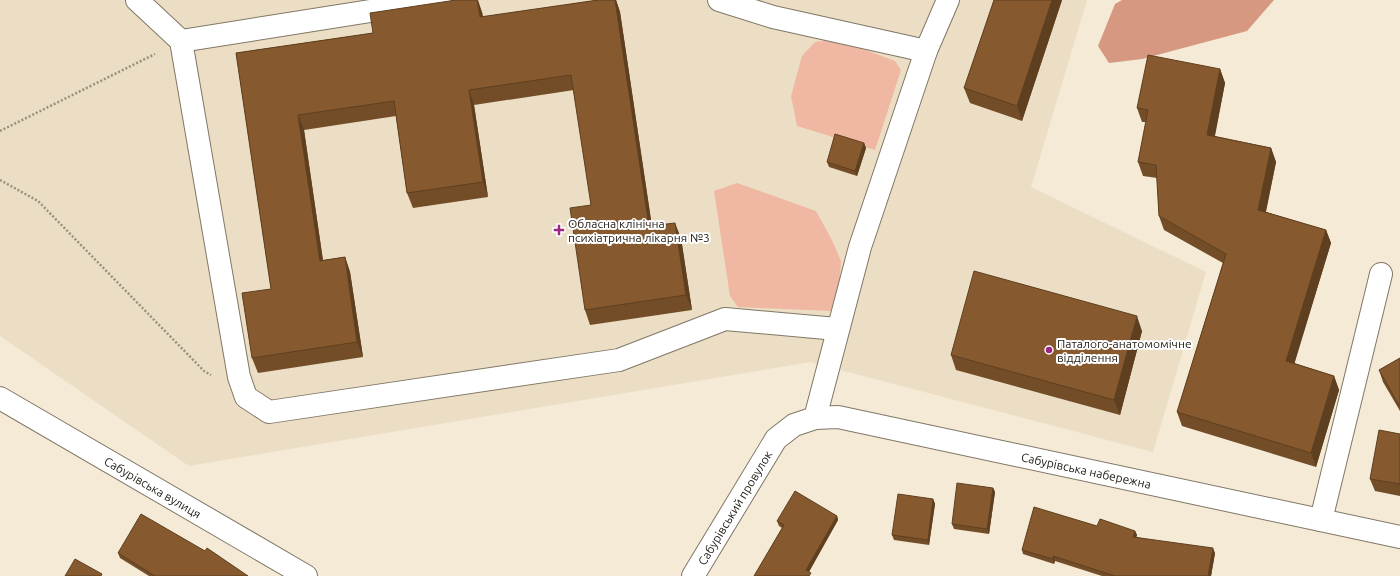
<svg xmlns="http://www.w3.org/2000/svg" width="1400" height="576" viewBox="0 0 1400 576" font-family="Ubuntu,sans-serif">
<rect width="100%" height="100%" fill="#f4ead6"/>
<!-- built -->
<path fill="#ebdec4" d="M 0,0 L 1087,0 L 1031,187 L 1206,272 L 1153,452 L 810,362 L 189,466 L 0,336 Z"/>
<!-- green -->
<path fill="#f0b8a3" d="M 836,39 L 895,61 L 901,70 L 875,150 L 797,126 L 791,96 L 802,56 L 815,42 Z
M 737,183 L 816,211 L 832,240 L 841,261 L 838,306 L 830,311 L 738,307 L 730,296 L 714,191 Z"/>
<!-- forest -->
<path fill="#d69880" d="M 1122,0 L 1274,0 L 1247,31 L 1142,59 L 1109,63 L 1098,46 L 1115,4 Z"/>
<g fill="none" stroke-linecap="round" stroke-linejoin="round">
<defs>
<g id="minor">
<path d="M 137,0 L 181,41"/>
<path d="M 440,0 L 181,41 L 239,377 L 246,397 L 269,412 L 619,360 L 725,319 L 837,329"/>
<path d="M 719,0 L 773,17 L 926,51"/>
<path id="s1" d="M 0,398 L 306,576"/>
<path d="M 815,418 L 860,247 L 926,51 L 948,0"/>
<path d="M 1321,520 L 1381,274"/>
<path id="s2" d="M 693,576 L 776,439 L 794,425 L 815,418 L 838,417 L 1400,537"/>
</g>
</defs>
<!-- minor casing -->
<use href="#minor" stroke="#807766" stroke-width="24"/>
<!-- path -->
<path stroke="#979082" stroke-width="2.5" stroke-dasharray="2 2" stroke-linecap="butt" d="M 0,131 L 155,54
M 0,180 L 38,201 L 204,371 L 211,375"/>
<!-- minor -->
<use href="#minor" stroke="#fff" stroke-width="22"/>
</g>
<!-- wall -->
<path fill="#734d28" d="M 598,0 L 616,0 L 620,12 L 652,226 L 681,238 L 692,310 L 590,325 L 585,310 L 591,205 L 574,90 L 474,105 L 488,197 L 413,208 L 407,193 L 396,116 L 304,130 L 323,260 L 345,257 L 350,272 L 363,357 L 258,373 L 252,358 L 271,289 L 236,53 L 373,33 L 482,12 L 483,17 Z
M 994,0 L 1062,0 L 1022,121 L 970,103 L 964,88 Z
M 1220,69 L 1225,83 L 1215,136 L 1271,148 L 1276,162 L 1266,212 L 1326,230 L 1331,243 L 1294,363 L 1334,376 L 1339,390 L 1316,467 L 1182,426 L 1177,412 L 1223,263 L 1164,230 L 1159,216 L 1157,178 L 1143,176 L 1138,162 L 1146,122 L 1142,122 L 1137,108 Z
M 864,143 L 866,148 L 857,176 L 829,167 L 827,162 Z
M 1142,331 L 1120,415 L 956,370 L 951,355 Z
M 1400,358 L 1400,411 L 1383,382 L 1379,370 Z
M 1400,434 L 1400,496 L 1375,491 L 1370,479 Z
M 993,488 L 995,492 L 989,534 L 954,529 L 952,524 Z
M 933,499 L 935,504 L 929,545 L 894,540 L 892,535 Z
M 837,516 L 838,520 L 809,572 L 754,576 L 782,528 L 779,526 L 777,521 Z
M 1097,526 L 1135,531 L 1137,535 L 1136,537 L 1215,553 L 1211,576 L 1102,576 L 1055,561 L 1054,564 L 1023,554 L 1022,550 Z
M 205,551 L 248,576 L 149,576 L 120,558 L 118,553 Z"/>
<!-- shaded-wall -->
<path fill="#5e3f20" d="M 477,0 L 478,0 L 482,12 L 485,32 L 480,17 Z
M 615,0 L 616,0 L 620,12 L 654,241 L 649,226 Z
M 1052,0 L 1062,0 L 1022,121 L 1017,106 Z
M 1220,69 L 1225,83 L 1212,149 L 1207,135 Z
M 469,90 L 474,105 L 488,197 L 483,182 Z
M 298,115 L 304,130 L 325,275 L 320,261 Z
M 864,143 L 866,148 L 857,176 L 855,171 Z
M 1271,148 L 1276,162 L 1263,224 L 1258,210 Z
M 675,223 L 681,238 L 692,310 L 686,295 Z
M 1326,230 L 1331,243 L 1291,375 L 1286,361 Z
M 345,257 L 350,272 L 363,357 L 357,342 Z
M 1137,316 L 1142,331 L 1120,415 L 1114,400 Z
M 1334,376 L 1339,390 L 1316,467 L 1311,453 Z
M 993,488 L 995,492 L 989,534 L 987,529 Z
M 933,499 L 935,504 L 929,545 L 928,540 Z
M 837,516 L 838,520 L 807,575 L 806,570 Z
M 1135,531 L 1137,535 L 1135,542 L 1133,537 Z
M 1213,548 L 1215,553 L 1211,576 L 1208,576 Z
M 1053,556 L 1055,561 L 1054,564 L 1053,559 Z"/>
<!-- building -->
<path fill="#865a2e" stroke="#5e3f20" d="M 456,0 L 477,0 L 480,17 L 598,0 L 615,0 L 649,226 L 675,223 L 686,295 L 585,310 L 570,208 L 591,205 L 571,75 L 469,90 L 483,182 L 407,193 L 394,101 L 298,115 L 320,261 L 345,257 L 357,342 L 252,358 L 242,293 L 271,289 L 236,53 L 373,33 L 370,13 Z
M 994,0 L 1052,0 L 1017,106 L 964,88 Z
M 1148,55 L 1220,69 L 1207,135 L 1271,148 L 1258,210 L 1326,230 L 1286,361 L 1334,376 L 1311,453 L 1177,412 L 1226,254 L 1159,216 L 1156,165 L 1138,162 L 1148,110 L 1137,108 Z
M 835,134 L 864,143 L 855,171 L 827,162 Z
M 974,271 L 1137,316 L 1114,400 L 951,355 Z
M 1400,358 L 1400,407 L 1379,370 Z
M 1379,430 L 1400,434 L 1400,484 L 1370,479 Z
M 957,483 L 993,488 L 987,529 L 952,524 Z
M 795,491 L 837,516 L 806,570 L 811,573 L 809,576 L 754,576 L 784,525 L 777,521 Z
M 898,494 L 933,499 L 928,540 L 892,535 Z
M 1034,507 L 1097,526 L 1100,519 L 1135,531 L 1133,537 L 1213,548 L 1208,576 L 1115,576 L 1053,556 L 1053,559 L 1022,550 Z
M 141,514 L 205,551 L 207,548 L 248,576 L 155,576 L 118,553 Z
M 75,559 L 102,574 L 101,576 L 65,576 Z"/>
<!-- markers -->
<g fill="#9c2782" stroke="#fff" stroke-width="1.5">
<path d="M557 224h4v4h4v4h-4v4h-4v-4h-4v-4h4z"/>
<circle cx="1049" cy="350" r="4"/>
</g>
<g text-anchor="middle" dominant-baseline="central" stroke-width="4" stroke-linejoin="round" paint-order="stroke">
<!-- poi labels -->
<g font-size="12" fill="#25221b" stroke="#fff" text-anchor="start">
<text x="568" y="223">Обласна клінічна<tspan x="568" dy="14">психіатрична лікарня №3</tspan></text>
<text x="1057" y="343">Паталого-анатомомічне<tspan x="1057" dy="14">відділення</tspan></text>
</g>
<!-- street labels -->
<g font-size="12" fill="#25221b" stroke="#fff">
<text stroke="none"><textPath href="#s2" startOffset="482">Сабурівська набережна</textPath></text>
<text stroke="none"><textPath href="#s1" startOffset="177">Сабурівська вулиця</textPath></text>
<text stroke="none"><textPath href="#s2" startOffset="80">Сабурівський провулок</textPath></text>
</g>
</g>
</svg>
